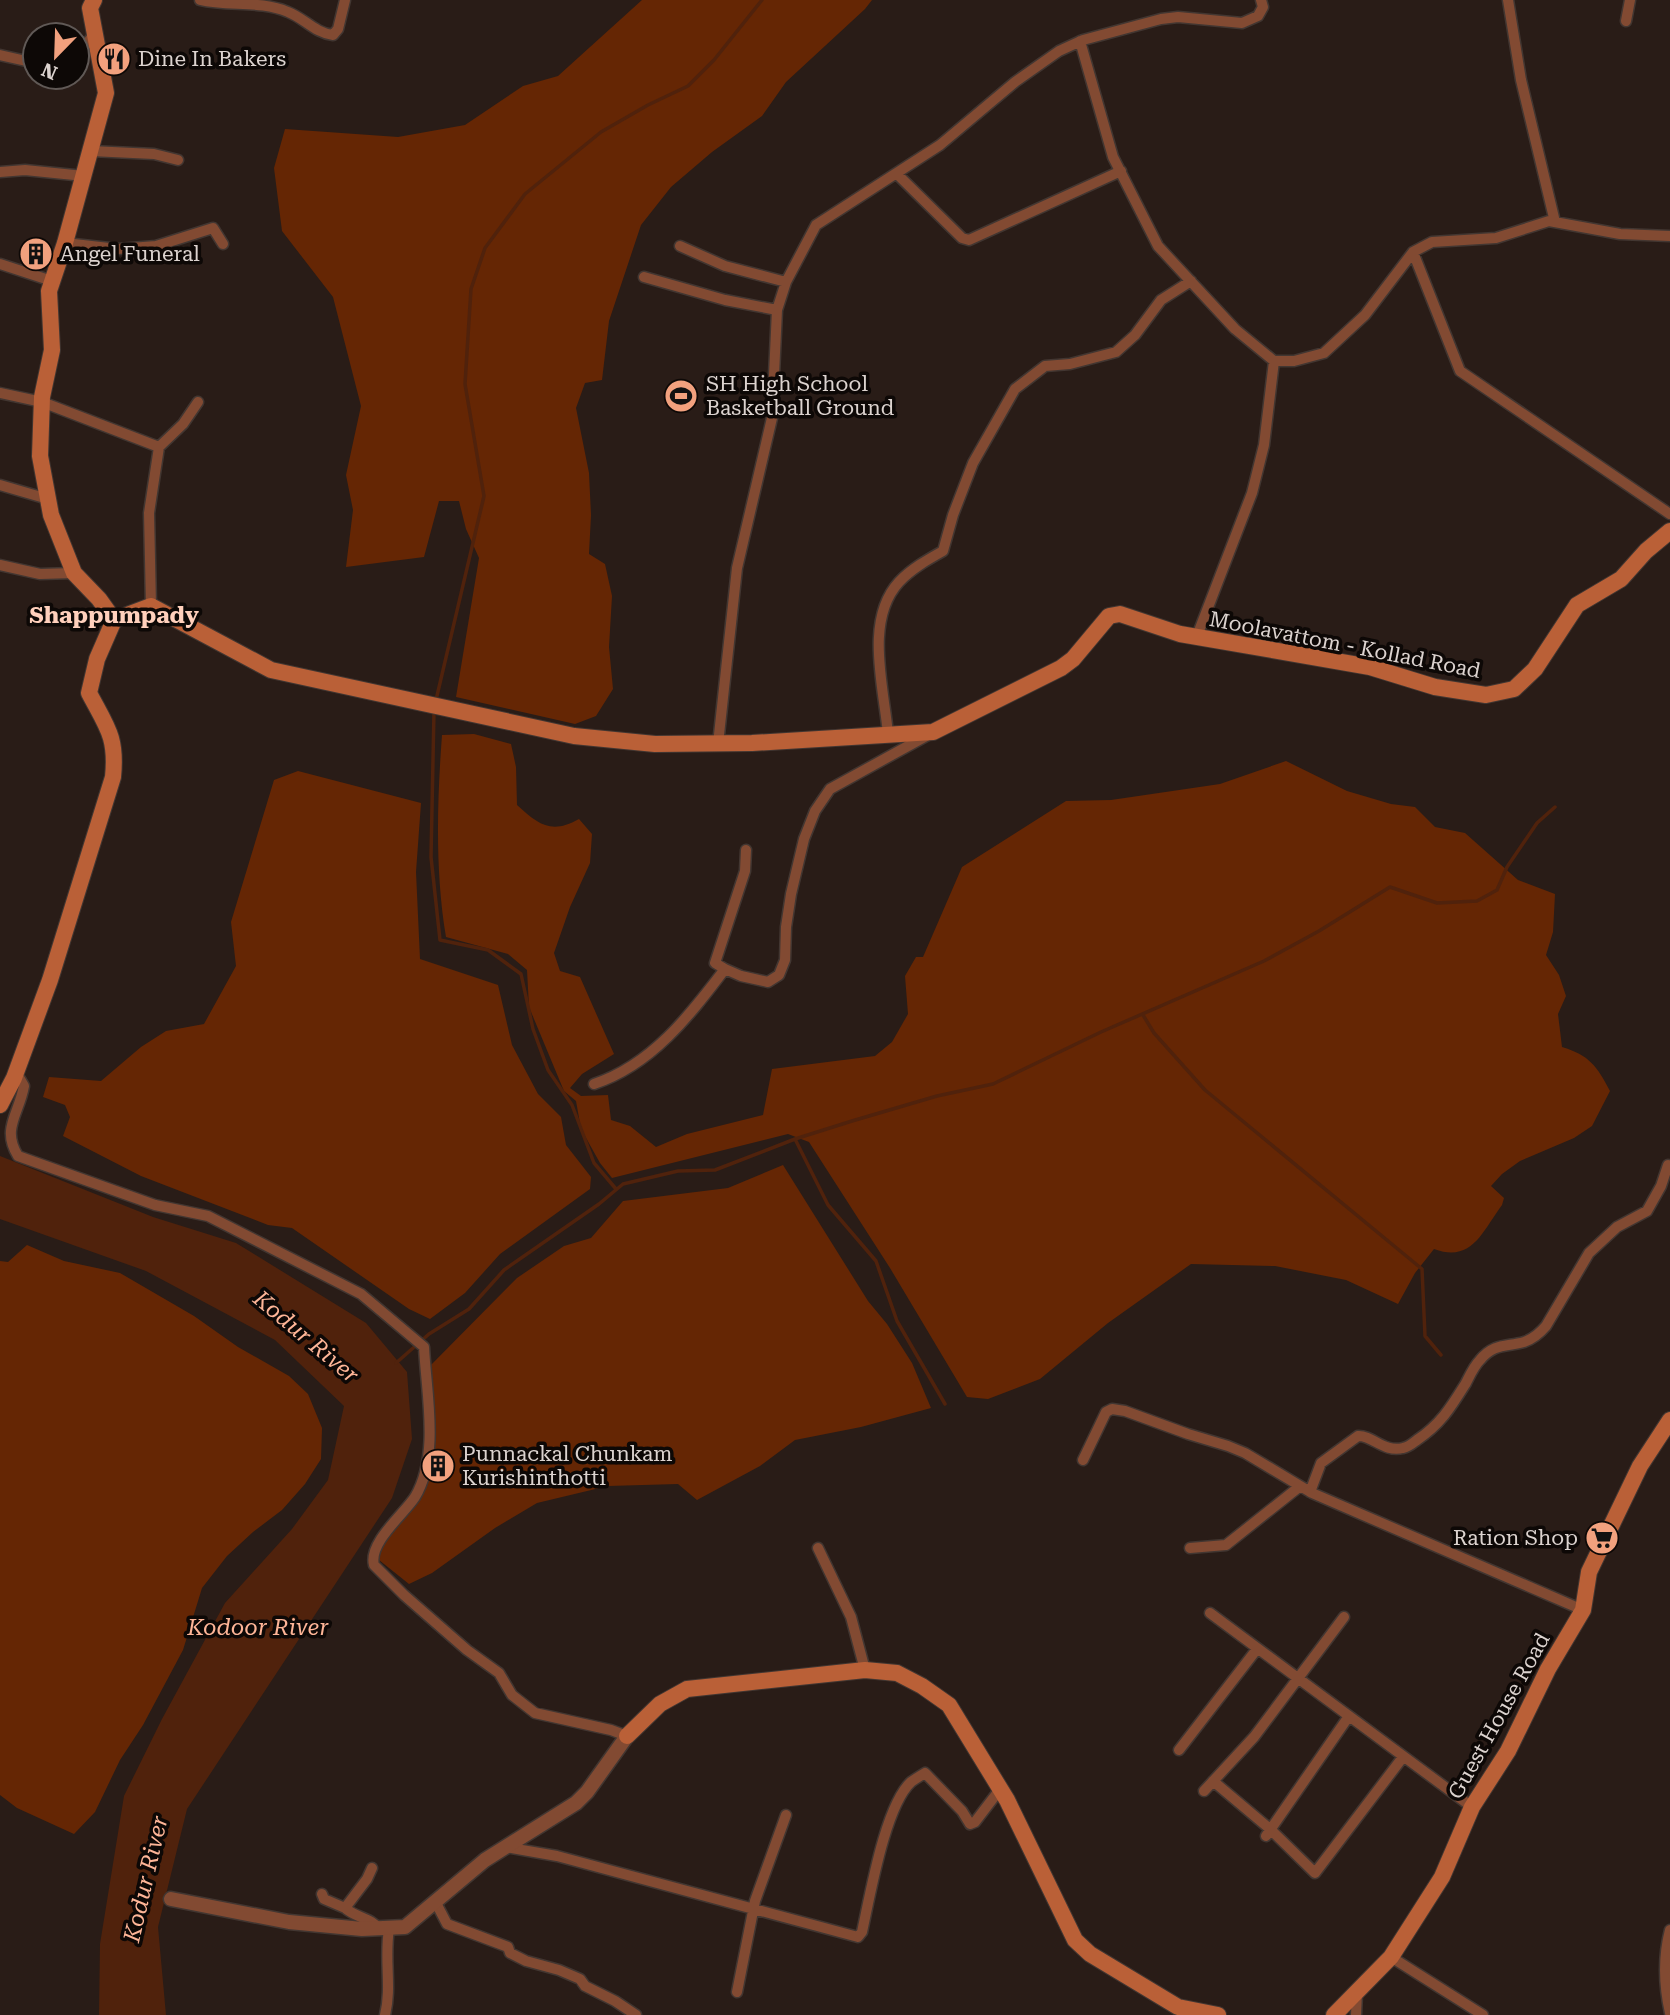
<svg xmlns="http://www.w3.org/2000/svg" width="1670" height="2015" viewBox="0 0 1670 2015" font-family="'Roboto Serif',serif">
<rect width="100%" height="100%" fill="#291c17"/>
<!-- green -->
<path fill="#652604" d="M 642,0 L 872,0 L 865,9 L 786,82 L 762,116 L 712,152 L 671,187 L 641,225 L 609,321 L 602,380 L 585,383 L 576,408 L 589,473 L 591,515 L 589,554 L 605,564 L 612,596 L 609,647 L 613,689 L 596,716 L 575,724 L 456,697 L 479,558 L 466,529 L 459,501 L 439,501 L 424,557 L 346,567 L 353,510 L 346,475 L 361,406 L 333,297 L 282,231 L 274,168 L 285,129 L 398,137 L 465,125 L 523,86 L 558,76 Z
M 681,386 L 691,390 L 687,407 L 671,401 L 673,389 L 679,391 Z
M 474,734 L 511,744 L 516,767 L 517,805 C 538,824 551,835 579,819 L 592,834 L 590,863 L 570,907 L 554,953 L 560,971 L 580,977 L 614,1054 L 582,1074 L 570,1088 L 581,1096 L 608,1095 L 611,1120 L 630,1126 L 656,1147 L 687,1134 L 763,1115 L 772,1069 L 875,1056 L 892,1042 L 908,1014 L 905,976 L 916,957 L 923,957 L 962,867 L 1066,801 L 1111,800 L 1220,784 L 1286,761 L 1347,791 L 1391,804 L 1415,807 L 1435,827 L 1465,833 L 1518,880 L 1555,894 L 1553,932 L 1546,955 L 1559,975 L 1566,996 L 1558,1014 L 1562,1047 C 1589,1055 1597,1066 1610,1091 L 1592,1126 L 1574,1138 L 1520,1161 L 1502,1174 L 1491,1186 L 1504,1198 L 1502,1205 C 1482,1232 1472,1263 1434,1249 L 1415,1273 L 1398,1304 L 1346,1280 L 1275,1266 L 1191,1264 L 1108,1323 L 1040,1379 L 988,1399 L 967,1397 L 890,1268 L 809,1142 L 788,1134 L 612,1178 L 600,1163 L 581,1129 L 576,1101 L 564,1091 L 529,1007 L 527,970 L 508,954 L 446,937 C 435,871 437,802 442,735 Z
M 298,771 L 421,803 L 416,872 L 420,959 L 498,985 L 512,1045 L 538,1094 L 561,1117 L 566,1145 L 591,1177 L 590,1189 L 500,1254 L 465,1293 L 430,1319 L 409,1309 L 292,1228 L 268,1225 L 141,1176 L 63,1136 L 70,1117 L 65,1105 L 43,1097 L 49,1077 L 101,1081 L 141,1047 L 166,1031 L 204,1024 L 236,966 L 231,922 L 274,780 Z
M 783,1165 L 868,1301 L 887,1324 L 912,1363 L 931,1408 L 861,1427 L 795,1440 L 760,1466 L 697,1500 L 678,1484 L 608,1486 L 537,1503 L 495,1528 L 432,1573 L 409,1584 L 379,1560 L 380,1547 L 414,1506 L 431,1458 L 435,1415 L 427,1369 L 517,1278 L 564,1246 L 591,1238 L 623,1201 L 728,1188 Z
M 27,1245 L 64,1261 L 120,1273 L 194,1316 L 238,1347 L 289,1376 L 308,1394 L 322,1428 L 321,1459 L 305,1484 L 282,1510 L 253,1532 L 227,1556 L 202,1588 L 183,1650 L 143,1725 L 120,1760 L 95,1812 L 74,1834 L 17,1808 L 0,1795 L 0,1261 L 8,1262 Z"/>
<!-- water -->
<path fill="#50220c" d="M 0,1156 L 153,1217 L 236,1243 L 366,1323 L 407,1372 L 412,1439 L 392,1498 L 187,1809 L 158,1927 L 166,2015 L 99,2015 L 100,1944 L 124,1796 L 162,1719 L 225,1603 L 292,1529 L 328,1480 L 344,1406 L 275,1340 L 146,1271 L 0,1219 Z"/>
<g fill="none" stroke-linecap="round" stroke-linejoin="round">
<!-- stream -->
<path stroke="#50220c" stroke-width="3.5" d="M 436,700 L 484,496 L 465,384 L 471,289 L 485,248 L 525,194 L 601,132 L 648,105 L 688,86 L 714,60 L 762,0
M 434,711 L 431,857 L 440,940 L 488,950 L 521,974 L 533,1029 L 548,1070 L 572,1105 L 594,1163 L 616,1189
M 1143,1015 L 1154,1033 L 1205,1090 L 1422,1269 L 1425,1336 L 1441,1355
M 795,1139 L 828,1205 L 876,1261 L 897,1321 L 945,1404
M 396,1363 L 429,1334 L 469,1309 L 504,1270 L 599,1204 L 623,1184 L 678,1171 L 715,1170 L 795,1139 L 852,1121 L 937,1096 L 993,1084 L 1101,1032 L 1264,961 L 1319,931 L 1390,887 L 1437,903 L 1477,901 L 1497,890 L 1507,867 L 1537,823 L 1555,807"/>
<defs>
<path id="minor" d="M 200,0 C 229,7 260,0 288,12 C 304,18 315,33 333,35 L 338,29 L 345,0
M 1508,0 L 1521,80 L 1555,222
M 1626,21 L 1630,0
M 1080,41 L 1113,157 L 1158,246 L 1235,329 L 1274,361 L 1294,361 L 1324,353 L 1365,315 L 1413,252 L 1432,242 L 1496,238 L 1549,221 L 1620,234 L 1670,236
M 0,55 L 35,63
M 77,56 L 95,33
M 91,151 L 154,154 L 178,160
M 0,172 L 25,170 L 84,176
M 897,174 L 962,238 L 969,240 L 1121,171
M 65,243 L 118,249 L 156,246 L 213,228 L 223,244
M 680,246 L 725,266 L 786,282
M 1413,252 L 1460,371 L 1670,514
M 0,264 L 52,281
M 644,277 L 725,300 L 777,310
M 0,393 L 42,402 L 159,447
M 0,485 L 48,499
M 0,565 L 40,574 L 74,573
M 151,606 L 149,513 L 159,447 L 183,424 L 198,402
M 1197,636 L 1252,493 L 1264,445 L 1274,361
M 888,734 C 884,688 864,620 899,582 C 911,569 927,560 943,551 L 953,515 L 973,463 L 1015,389 L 1045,366 L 1070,364 L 1116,352 L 1135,335 L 1161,300 L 1191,281
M 718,744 L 737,568 L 772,418 L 777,310 L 786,282 L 816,225 L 940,145 L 1015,82 L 1059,51 L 1083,40 L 1161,19 L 1178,17 L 1242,23 L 1258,16 L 1263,7 L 1261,0
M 725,969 L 715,963 L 745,871 L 746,850
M 14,1078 L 20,1079 L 24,1086 C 19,1114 1,1129 18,1156 L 155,1205 L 208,1216 L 361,1294 L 424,1347 C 426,1392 440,1455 415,1497 C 404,1514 368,1543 374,1565 L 404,1595 L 467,1650 L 499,1673 L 512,1695 L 535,1713 L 611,1730 L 627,1736
M 594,1084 C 652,1065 690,1015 725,969 L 741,976 L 768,982 L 779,975 L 785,960 L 786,927 L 791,894 L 804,839 L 815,811 L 830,789 L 928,735
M 1083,1460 L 1106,1412 L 1112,1409 L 1125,1411 L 1188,1434 L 1228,1446 L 1245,1453 L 1312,1493 L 1583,1610
M 1310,1492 L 1321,1463 L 1358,1436 C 1372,1435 1384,1453 1403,1448 C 1409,1447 1413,1443 1417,1440 C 1441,1424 1451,1407 1466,1383 C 1470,1375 1474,1366 1480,1360 C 1494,1343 1506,1347 1524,1342 C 1533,1339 1540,1333 1546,1326 L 1589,1253 L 1617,1227 L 1647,1211 L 1661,1186 L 1668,1165 L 1670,1166
M 818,1548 L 851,1617 L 865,1670
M 1190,1548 L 1226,1545 L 1299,1487
M 1210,1613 L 1472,1807
M 1179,1750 L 1257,1649
M 1213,1781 L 1270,1829 L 1315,1873 L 1403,1757
M 1204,1791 L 1254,1737 L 1344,1617
M 1266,1836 L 1349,1716
M 505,1847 L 557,1856 L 858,1937 L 862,1932 C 870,1896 885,1806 911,1782 C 915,1779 920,1776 925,1773 L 962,1811 L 970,1824 L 975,1822 L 1001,1788
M 372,1868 L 367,1879 L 345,1908 C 356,1918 372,1918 379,1929
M 322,1894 L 324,1899 L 345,1908
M 435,1901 L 447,1924 L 508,1947 L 510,1953 L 526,1961 L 559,1970 L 580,1979 L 585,1986 L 615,2001 L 636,2015
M 1670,1930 C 1663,1957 1664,1986 1670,2013
M 1391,1957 L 1483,2015
M 737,1992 L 755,1901 L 786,1815
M 385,2015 C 392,1987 384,1959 389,1929
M 1356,2015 L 1357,1993"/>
<path id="tertiary" d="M 171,1899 L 289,1922 L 362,1929 L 405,1927 L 485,1860 L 576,1803 L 587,1792 L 627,1736"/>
<path id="secondary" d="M 114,620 L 151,606 L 271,670 L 574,736 L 655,744 L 752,743 L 933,732 L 1061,668 L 1073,659 L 1109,616 L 1120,614 L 1180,634 L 1370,667 L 1435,687 L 1486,695 L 1514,689 L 1535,669 L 1577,605 L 1621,579 L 1646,551 L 1670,531
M 0,1105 L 14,1078 L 50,980 L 113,777 C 117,737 107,727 89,693 L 97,659 L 114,620 L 99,599 L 74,573 L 51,515 L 40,456 L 42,397 L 52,350 L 49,291 L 65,243 L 106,93 L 90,8 L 94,0
M 627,1736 L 660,1704 L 687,1689 L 865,1670 L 897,1673 L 922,1686 L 949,1705 L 1007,1800 L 1075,1940 L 1090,1954 L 1178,2007 L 1218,2015
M 1334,2015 L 1391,1957 L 1442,1877 L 1472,1807 L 1508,1751 L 1548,1669 L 1583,1610 L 1589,1572 L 1640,1466 L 1670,1420"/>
</defs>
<!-- minor casing -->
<use href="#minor" stroke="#423631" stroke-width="13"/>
<!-- tertiary casing -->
<use href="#tertiary" stroke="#423631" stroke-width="17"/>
<!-- secondary casing -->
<use href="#secondary" stroke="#423631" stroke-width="18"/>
<!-- minor -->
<use href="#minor" stroke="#824a32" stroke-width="10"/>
<!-- tertiary -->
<use href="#tertiary" stroke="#824a32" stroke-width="14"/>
<!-- secondary -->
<use href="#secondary" stroke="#ba6037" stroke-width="16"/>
</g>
<!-- icons -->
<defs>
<symbol id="restaurant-disc" viewBox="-11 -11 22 22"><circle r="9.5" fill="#f2a17e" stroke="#0d0806"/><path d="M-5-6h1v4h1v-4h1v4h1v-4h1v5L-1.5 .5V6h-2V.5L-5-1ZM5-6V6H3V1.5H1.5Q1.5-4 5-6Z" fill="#111"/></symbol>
<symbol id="building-disc" viewBox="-11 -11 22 22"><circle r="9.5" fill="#f2a17e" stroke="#0d0806"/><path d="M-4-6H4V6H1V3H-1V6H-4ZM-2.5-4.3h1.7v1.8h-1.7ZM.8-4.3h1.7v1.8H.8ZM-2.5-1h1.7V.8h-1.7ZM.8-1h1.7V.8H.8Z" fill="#111"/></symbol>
<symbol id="stadium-disc" viewBox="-11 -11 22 22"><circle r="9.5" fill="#f2a17e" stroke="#0d0806"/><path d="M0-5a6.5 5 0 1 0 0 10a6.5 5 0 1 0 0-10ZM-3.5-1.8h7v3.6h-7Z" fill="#111"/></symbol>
<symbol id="supermarket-disc" viewBox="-11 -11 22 22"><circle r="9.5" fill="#f2a17e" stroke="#0d0806"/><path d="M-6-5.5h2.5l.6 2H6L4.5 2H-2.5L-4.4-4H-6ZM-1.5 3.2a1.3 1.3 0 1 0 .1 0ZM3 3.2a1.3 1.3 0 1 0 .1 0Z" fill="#111"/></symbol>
</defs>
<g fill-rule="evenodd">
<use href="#restaurant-disc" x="95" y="40" width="38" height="38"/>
<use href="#building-disc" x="17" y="235" width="38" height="38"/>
<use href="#stadium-disc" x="662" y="377" width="38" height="38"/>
<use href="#building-disc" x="419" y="1447" width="38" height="38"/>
<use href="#supermarket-disc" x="1583" y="1519" width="38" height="38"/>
</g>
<g text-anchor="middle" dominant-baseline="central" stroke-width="7" stroke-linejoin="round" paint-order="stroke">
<!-- poi labels -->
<g font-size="21" fill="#dcd3cf" stroke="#0d0806" text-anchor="start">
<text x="138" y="59">Dine In Bakers</text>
<text x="60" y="254">Angel Funeral</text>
<text x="706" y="384">SH High School<tspan x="706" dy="24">Basketball Ground</tspan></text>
<text x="462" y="1454">Punnackal Chunkam<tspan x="462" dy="24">Kurishinthotti</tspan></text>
<text x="1578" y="1538" text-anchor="end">Ration Shop</text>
</g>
<!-- street labels -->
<g font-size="21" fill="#dcd3cf" stroke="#0d0806">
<text transform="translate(1345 645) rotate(11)">Moolavattom - Kollad Road</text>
<text transform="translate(1499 1716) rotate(-61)">Guest House Road</text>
</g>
<!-- neighbourhood labels -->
<g font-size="23" font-weight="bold" fill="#ffd0bc" stroke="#0d0806">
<text x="114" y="615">Shappumpady</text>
</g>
<!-- water labels -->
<g font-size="23" font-style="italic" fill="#feb597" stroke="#0d0806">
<text transform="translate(306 1337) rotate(40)">Kodur River</text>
<text x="258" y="1627">Kodoor River</text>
<text transform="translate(146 1879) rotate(-77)">Kodur River</text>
</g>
</g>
<!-- north arrow -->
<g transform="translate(56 56) rotate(203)"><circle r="33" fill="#0d0806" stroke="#605956" stroke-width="2"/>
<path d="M0-5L12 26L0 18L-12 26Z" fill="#f2a17e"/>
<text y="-10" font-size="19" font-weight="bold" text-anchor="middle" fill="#dcd3cf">N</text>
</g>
</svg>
